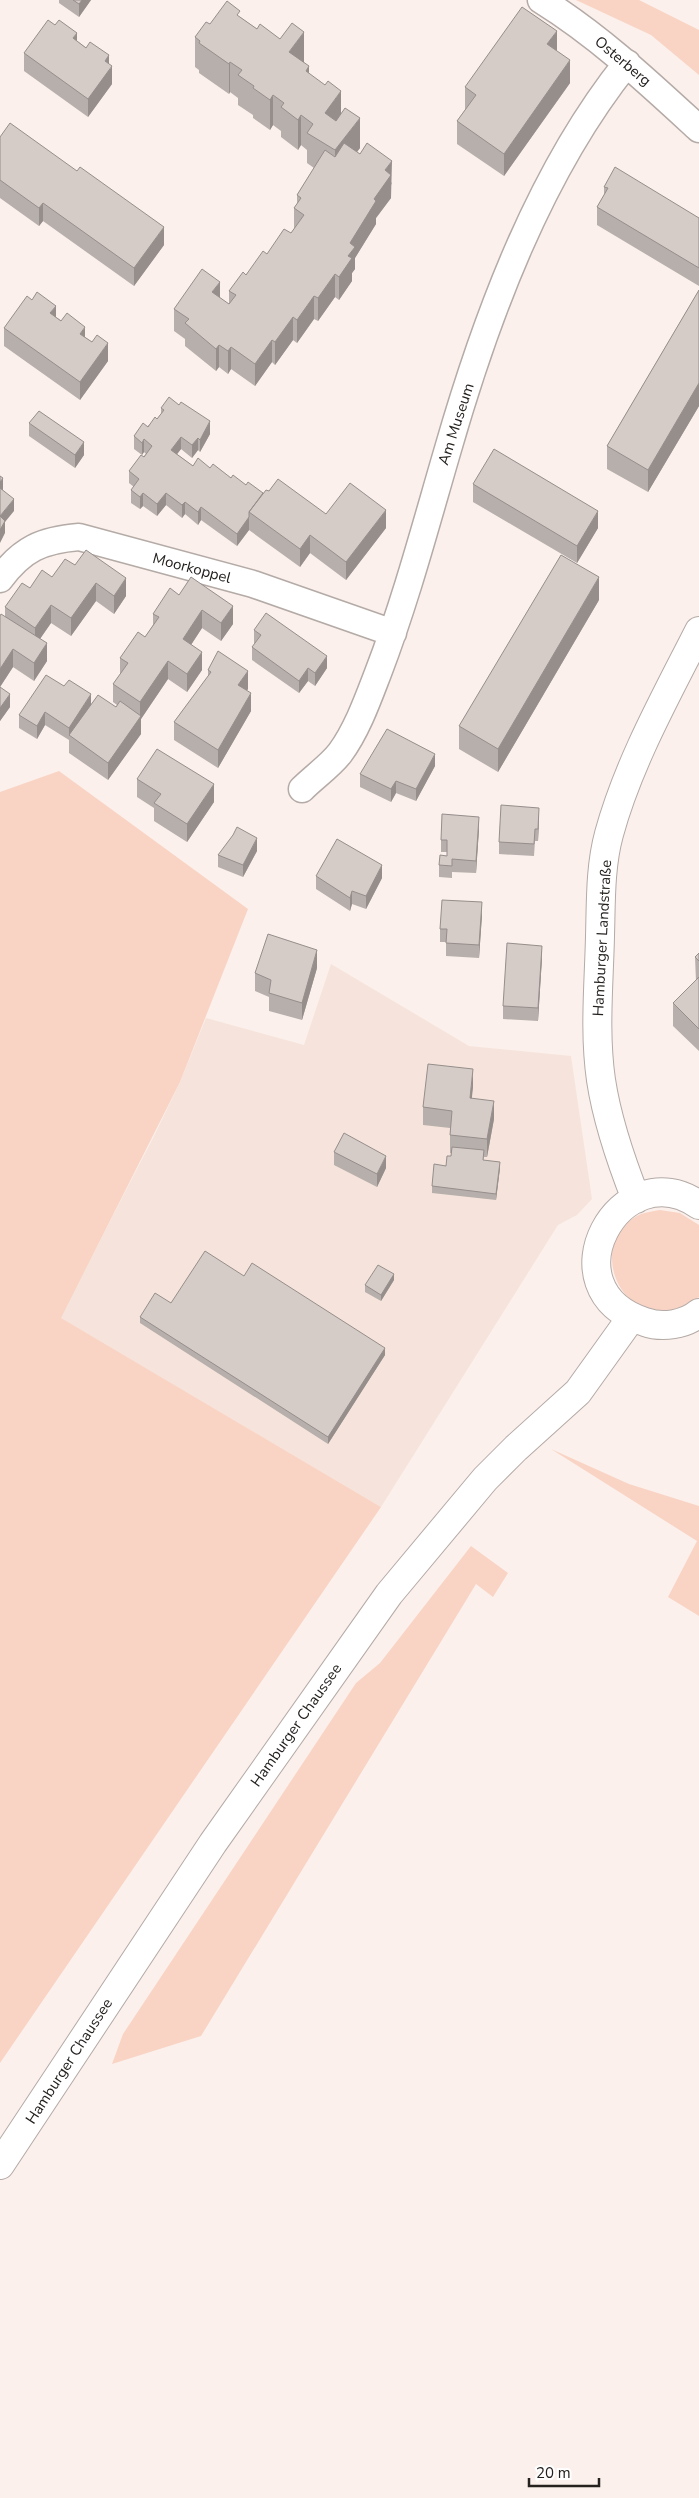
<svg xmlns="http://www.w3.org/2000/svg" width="699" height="2498" viewBox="0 0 699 2498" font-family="'Nunito Sans',sans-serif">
<rect width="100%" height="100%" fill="#fbf0ec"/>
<!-- built -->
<path fill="#f6e4dc" d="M 331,964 L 469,1046 L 571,1056 L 592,1199 L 577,1215 L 558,1225 L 381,1507 L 60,1318 L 155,1134 L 180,1082 L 206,1018 L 304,1045 Z"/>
<!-- green -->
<path fill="#f9d4c4" d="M 576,0 L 639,0 L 699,30 L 699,75 L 651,35 Z
M 59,771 L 248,909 L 180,1082 L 61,1318 L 381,1507 L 0,2063 L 0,792 Z
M 660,1210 L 680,1213 L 699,1225 L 699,1297 C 627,1350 578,1242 641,1214 C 647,1212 654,1211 660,1210 Z
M 551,1449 L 629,1484 L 699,1506 L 699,1616 L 668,1597 L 697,1541 Z
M 471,1546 L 508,1573 L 493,1597 L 476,1584 L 201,2036 L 112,2064 L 123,2034 L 356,1683 L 380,1663 Z"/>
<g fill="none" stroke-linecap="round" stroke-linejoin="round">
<defs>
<path id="minor" d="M 541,0 C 599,36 649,83 699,129
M 0,579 C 22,549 42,540 79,537 L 253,584 L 393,633
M 302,789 C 314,777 330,766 340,753 C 357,730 368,699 378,673 C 406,600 426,524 448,449 C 486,317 540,171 627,63"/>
<path id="secondary" d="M 636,1199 C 621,1161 607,1120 601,1080 C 594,1032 599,983 600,936 C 601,902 600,867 609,834 C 628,764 666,696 699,631
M 699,1205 C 621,1150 543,1289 645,1322 C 662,1328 685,1325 699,1313
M 0,2165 L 213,1843 L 389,1594 L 485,1479 L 516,1448 L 578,1392 L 631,1318"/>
</defs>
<!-- minor casing -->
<use href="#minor" stroke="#b4aaa6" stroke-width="29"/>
<!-- secondary casing -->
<use href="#secondary" stroke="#b4aaa6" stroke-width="30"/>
<!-- minor -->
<use href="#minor" stroke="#fff" stroke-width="26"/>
<!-- secondary -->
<use href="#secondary" stroke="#fff" stroke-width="28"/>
</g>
<!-- wall -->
<path fill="#b7afab" d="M 59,0 L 91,0 L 79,17 L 59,3 Z
M 240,17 L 304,62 L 309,74 L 341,114 L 360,148 L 357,152 L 392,183 L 391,185 L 391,198 L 376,218 L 376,224 L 355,258 L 355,269 L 352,273 L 352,281 L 339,300 L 335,297 L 318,321 L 314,319 L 297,343 L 293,340 L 275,365 L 272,362 L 255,386 L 231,369 L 228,374 L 219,367 L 216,371 L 185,346 L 185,339 L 174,331 L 174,309 L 220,298 L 229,304 L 229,291 L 267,254 L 291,233 L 294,229 L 294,208 L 297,204 L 297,195 L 314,168 L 307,163 L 307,150 L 301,145 L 298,150 L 281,137 L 281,131 L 273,125 L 270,130 L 253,118 L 253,115 L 238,105 L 238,98 L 230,92 L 229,94 L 199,73 L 199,70 L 195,67 L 195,37 L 210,24 Z
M 77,41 L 109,64 L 112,84 L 88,117 L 24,71 L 24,53 Z
M 557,51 L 570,83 L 504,176 L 457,144 L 457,121 L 465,110 L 465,87 Z
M 0,137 L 164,245 L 134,286 L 43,221 L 39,226 L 0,198 Z
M 604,187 L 699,218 L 699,286 L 597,225 L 597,207 L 604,195 Z
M 699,290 L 699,406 L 648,492 L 607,469 L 607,446 Z
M 56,317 L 92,342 L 108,361 L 80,400 L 4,346 L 4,328 Z
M 161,408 L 210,434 L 200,452 L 198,450 L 192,458 L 181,449 L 177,454 L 193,466 L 210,468 L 263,493 L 269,491 L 326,514 L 386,528 L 346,580 L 310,553 L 300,567 L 249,530 L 237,546 L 201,520 L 198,525 L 185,514 L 182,518 L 166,505 L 157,516 L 143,506 L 140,509 L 131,503 L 131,490 L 134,487 L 129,483 L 129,471 L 146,454 L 144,452 L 142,455 L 134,449 L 134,436 L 157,419 L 161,414 Z
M 29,423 L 84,455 L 75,468 L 29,436 Z
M 473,484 L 598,528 L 577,563 L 473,502 Z
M 75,565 L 126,596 L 114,614 L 96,601 L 71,636 L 51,623 L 40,639 L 47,661 L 34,681 L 13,667 L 0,687 L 10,707 L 0,721 L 0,616 L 5,616 L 5,607 L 30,588 L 52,577 Z
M 179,595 L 233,624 L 221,641 L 202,628 L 191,645 L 202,670 L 187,692 L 168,679 L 141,719 L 141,734 L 108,780 L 69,753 L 69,740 L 45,725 L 37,739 L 19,728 L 19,715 L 91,704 L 116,707 L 117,705 L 113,702 L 113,684 L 120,675 L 120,658 L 145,637 L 153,625 L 153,614 Z
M 599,600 L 498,772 L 459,749 L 459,726 Z
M 254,630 L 327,668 L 315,686 L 308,681 L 299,693 L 252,660 L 252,647 L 255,644 L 254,643 Z
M 208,670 L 248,689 L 247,690 L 251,711 L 218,768 L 174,740 L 174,722 L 208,677 Z
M 435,766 L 416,801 L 396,793 L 391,802 L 360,787 L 360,774 Z
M 137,779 L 214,802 L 187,842 L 154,821 L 154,808 L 137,797 Z
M 539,820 L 538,841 L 535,841 L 534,856 L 499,854 L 499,842 Z
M 479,829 L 476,873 L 452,872 L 452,878 L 439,877 L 439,865 L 447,856 L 447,852 L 441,852 L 441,840 Z
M 257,851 L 243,877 L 218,867 L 218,855 Z
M 316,876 L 382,878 L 366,909 L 352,904 L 350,911 L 316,889 Z
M 482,915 L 479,958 L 446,956 L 446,942 L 440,942 L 440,929 Z
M 699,953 L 699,1051 L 673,1026 L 673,1003 L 696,981 L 695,957 Z
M 542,958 L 538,1021 L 503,1019 L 503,1006 Z
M 317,968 L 302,1020 L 269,1011 L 269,997 L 255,991 L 255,973 Z
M 473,1087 L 471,1098 L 494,1119 L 487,1157 L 484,1157 L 483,1160 L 500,1168 L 496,1200 L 432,1193 L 432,1186 L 446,1166 L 451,1156 L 451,1153 L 450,1153 L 450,1128 L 423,1125 L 423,1107 Z
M 334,1152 L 386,1168 L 377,1187 L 334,1165 Z
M 244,1276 L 385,1355 L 328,1444 L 140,1323 L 140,1317 L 171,1303 Z
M 394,1280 L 381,1301 L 365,1292 L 365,1285 Z"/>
<!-- shaded-wall -->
<path fill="#958e8b" d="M 82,0 L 91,0 L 79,17 L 79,4 Z
M 557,31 L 557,54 L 547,44 Z
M 304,32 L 304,62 L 289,82 L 289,52 Z
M 77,33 L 77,51 L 73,38 Z
M 109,55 L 109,71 L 112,66 L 112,84 L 88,117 L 88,99 L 105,61 Z
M 570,60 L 570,83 L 504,176 L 504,154 Z
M 230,62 L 230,92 L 229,94 L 229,64 Z
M 309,66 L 309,96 L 306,71 Z
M 341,91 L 341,120 L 325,143 L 325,113 Z
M 273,95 L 273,125 L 270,130 L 270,100 Z
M 301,115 L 301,145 L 298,150 L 298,120 Z
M 360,118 L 360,148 L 335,180 L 335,150 Z
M 392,161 L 391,198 L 376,218 L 376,224 L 355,258 L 355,269 L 352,273 L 352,281 L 339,300 L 339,277 L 350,243 L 374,199 L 385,170 Z
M 43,203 L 43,221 L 39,226 L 39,208 Z
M 164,227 L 164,245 L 134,286 L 134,268 Z
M 335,274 L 335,297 L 318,321 L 318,298 Z
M 220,282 L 220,304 L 212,292 Z
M 314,296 L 314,319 L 297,343 L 297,320 Z
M 56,306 L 56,323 L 50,313 Z
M 293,317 L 293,340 L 275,365 L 275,342 Z
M 85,327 L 85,345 L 80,334 Z
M 272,340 L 272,362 L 255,386 L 255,364 Z
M 108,343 L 108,361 L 80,400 L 80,382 Z
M 219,345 L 219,367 L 216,371 L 216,349 Z
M 231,347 L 231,369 L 228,374 L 228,351 Z
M 699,383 L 699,406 L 648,492 L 648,470 Z
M 210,421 L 210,434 L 200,452 L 200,440 Z
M 181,437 L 181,449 L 171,462 L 171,450 Z
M 198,438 L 198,450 L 192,458 L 192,445 Z
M 144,439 L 144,452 L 142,455 L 142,443 Z
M 84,442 L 84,455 L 75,468 L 75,455 Z
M 3,478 L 3,490 L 0,495 L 0,482 Z
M 143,493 L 143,506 L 140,509 L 140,497 Z
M 166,493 L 166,505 L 157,516 L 157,504 Z
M 14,499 L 14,511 L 5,522 L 5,533 L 0,543 L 0,516 Z
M 185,502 L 185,514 L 182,518 L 182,505 Z
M 201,507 L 201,520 L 198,525 L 198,512 Z
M 386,510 L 386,528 L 346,580 L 346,562 Z
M 598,511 L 598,528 L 577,563 L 577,546 Z
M 249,517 L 249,530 L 237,546 L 237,534 Z
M 310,535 L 310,553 L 300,567 L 300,549 Z
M 599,577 L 599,600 L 498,772 L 498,749 Z
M 126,578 L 126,596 L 114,614 L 114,596 Z
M 96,583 L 96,601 L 71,636 L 71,618 Z
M 51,605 L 51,623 L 35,646 L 35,628 Z
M 233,606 L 233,624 L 221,641 L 221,623 Z
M 202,610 L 202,628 L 183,657 L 183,639 Z
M 47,643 L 47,661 L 34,681 L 34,663 Z
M 13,649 L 13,667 L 0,687 L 0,669 Z
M 202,652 L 202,670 L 187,692 L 187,674 Z
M 327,656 L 327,668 L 315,686 L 315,673 Z
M 168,661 L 168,679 L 141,719 L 141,734 L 108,780 L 108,763 L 140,717 L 140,702 Z
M 308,668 L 308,681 L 299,693 L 299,681 Z
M 248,671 L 248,689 L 238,703 L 238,685 Z
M 251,693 L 251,711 L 218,768 L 218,750 Z
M 10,694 L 10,707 L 0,721 L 0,708 Z
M 91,694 L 91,707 L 69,736 L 69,728 Z
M 45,712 L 45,725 L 37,739 L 37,726 Z
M 435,754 L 435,766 L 416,801 L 416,789 Z
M 396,781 L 396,793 L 391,802 L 391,789 Z
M 214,784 L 214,802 L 187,842 L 187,824 Z
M 539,808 L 539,820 L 538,841 L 538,829 Z
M 479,817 L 479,829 L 476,873 L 476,861 Z
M 257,838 L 257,851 L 243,877 L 243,865 Z
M 382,865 L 382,878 L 366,909 L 366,896 Z
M 352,891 L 352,904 L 350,911 L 350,898 Z
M 482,902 L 482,915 L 479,958 L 479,945 Z
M 542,946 L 542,958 L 538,1021 L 538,1008 Z
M 317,950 L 317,968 L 302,1020 L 302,1003 Z
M 473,1069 L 473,1087 L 470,1116 L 470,1098 Z
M 494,1101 L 494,1119 L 487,1157 L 487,1139 Z
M 386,1156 L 386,1168 L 377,1187 L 377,1174 Z
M 500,1162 L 500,1168 L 496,1200 L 496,1194 Z
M 394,1274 L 394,1280 L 381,1301 L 381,1295 Z
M 385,1348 L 385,1355 L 328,1444 L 328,1437 Z"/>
<!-- building -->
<path fill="#d5cbc7" stroke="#958e8b" d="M 73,0 L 82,0 L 79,4 Z
M 227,1 L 240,11 L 237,15 L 257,29 L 260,24 L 280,39 L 292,23 L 304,32 L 289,52 L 309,66 L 306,71 L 325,85 L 328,81 L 341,91 L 325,113 L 336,121 L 345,108 L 360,118 L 335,150 L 307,133 L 313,124 L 301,115 L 298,120 L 281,107 L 284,103 L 273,95 L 270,100 L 253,88 L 254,86 L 238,75 L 242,70 L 230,62 L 229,64 L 199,43 L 200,41 L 195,37 L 206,22 L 210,24 Z
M 522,7 L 557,31 L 547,44 L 570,60 L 504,154 L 457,121 L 476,95 L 465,87 Z
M 48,20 L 55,25 L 59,20 L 77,33 L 73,38 L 86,48 L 90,42 L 109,55 L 105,61 L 112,66 L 88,99 L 24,53 Z
M 10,123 L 77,171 L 80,167 L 164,227 L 134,268 L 43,203 L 39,208 L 0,180 L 0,137 Z
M 344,143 L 360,154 L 367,143 L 392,161 L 385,170 L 391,175 L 374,199 L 376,201 L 350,243 L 355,247 L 348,256 L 352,258 L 339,277 L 335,274 L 318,298 L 314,296 L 297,320 L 293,317 L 275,342 L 272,340 L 255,364 L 231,347 L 228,351 L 219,345 L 216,349 L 185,323 L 189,319 L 174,309 L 202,269 L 220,282 L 212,292 L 229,304 L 236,295 L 229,291 L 243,272 L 246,275 L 263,251 L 267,254 L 284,229 L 291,233 L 304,215 L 294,208 L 301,198 L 297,195 L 325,150 L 335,157 Z
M 615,167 L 699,218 L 699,268 L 597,207 L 608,188 L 604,187 Z
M 699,290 L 699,383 L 648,470 L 607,446 Z
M 37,292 L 56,306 L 50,313 L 61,321 L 67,313 L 85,327 L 80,334 L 92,342 L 97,335 L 108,343 L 80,382 L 4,328 L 27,296 L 32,300 Z
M 169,397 L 179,405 L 181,402 L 210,421 L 200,440 L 198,438 L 192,445 L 181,437 L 171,450 L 193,466 L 198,458 L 210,468 L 213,464 L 231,478 L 233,475 L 246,485 L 248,482 L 263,493 L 249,512 L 249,517 L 237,534 L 201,507 L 198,512 L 185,502 L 182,505 L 166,493 L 157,504 L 143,493 L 140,497 L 131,490 L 139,479 L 129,471 L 141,455 L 144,457 L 152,446 L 144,439 L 142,443 L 134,436 L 143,423 L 148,427 L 155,417 L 157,419 L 164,410 L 161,408 Z
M 39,411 L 84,442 L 75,455 L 29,423 Z
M 494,449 L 598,511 L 577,546 L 473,484 Z
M 0,476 L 3,478 L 0,482 Z
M 278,479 L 326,514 L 350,483 L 386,510 L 346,562 L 310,535 L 300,549 L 249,512 L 266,490 L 269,491 Z
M 0,488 L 14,499 L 0,516 Z
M 0,516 L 5,521 L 0,530 Z
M 86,550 L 126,578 L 114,596 L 96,583 L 71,618 L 51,605 L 35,628 L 5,607 L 22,583 L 30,588 L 42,570 L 52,577 L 65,559 L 75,565 Z
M 561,555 L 599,577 L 498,749 L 459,726 Z
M 191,577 L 233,606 L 221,623 L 202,610 L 183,639 L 202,652 L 187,674 L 168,661 L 140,702 L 113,684 L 128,663 L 120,658 L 138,632 L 145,637 L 159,617 L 153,614 L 170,588 L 179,595 Z
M 266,613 L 327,656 L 315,673 L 308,668 L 299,681 L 252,647 L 261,635 L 254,630 Z
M 1,614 L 47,643 L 34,663 L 13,649 L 0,669 L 0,616 Z
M 218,651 L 248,671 L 238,685 L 251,693 L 218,750 L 174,722 L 211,672 L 208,670 Z
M 46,675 L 64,686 L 69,680 L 91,694 L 69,728 L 45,712 L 37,726 L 19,715 Z
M 0,687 L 10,694 L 0,708 Z
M 98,695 L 116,707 L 120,701 L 141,716 L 108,763 L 69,735 Z
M 387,729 L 435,754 L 416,789 L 396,781 L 391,789 L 360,774 Z
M 157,749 L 214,784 L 187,824 L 154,803 L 161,794 L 137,779 Z
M 501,805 L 539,808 L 538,829 L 535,829 L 534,844 L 499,842 Z
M 442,814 L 479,817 L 476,861 L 452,859 L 452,866 L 439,865 L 440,855 L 447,856 L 447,840 L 441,840 Z
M 237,827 L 257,838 L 243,865 L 218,855 L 233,835 Z
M 337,839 L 382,865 L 366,896 L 352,891 L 350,898 L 316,876 Z
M 442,900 L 482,902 L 479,945 L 446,943 L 447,929 L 440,929 Z
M 268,934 L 317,950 L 302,1003 L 269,993 L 271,980 L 255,973 Z
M 507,943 L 542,946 L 538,1008 L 503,1006 Z
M 699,953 L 699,961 L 695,957 Z
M 699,977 L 699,1029 L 673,1003 Z
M 428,1064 L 473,1069 L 470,1098 L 494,1101 L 487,1139 L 450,1135 L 452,1111 L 423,1107 Z
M 344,1133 L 386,1156 L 377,1174 L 334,1152 Z
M 452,1147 L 484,1150 L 483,1160 L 500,1162 L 496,1194 L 432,1186 L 434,1164 L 446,1166 L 447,1156 L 451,1156 Z
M 205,1251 L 244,1276 L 252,1263 L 385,1348 L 328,1437 L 140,1317 L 155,1293 L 171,1303 Z
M 378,1265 L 394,1274 L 381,1295 L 365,1285 Z"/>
<g text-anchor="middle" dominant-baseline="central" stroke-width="4" stroke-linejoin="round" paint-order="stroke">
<!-- street labels -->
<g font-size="15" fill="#24211f" stroke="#fff">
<text transform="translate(623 61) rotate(40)">Osterberg</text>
<text transform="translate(456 424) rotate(-72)">Am Museum</text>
<text transform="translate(192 568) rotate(15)">Moorkoppel</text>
<text transform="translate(602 938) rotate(-87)">Hamburger Landstraße</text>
<text transform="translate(296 1725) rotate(-55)">Hamburger Chaussee</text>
<text transform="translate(69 2061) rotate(-57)">Hamburger Chaussee</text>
</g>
</g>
<!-- scale -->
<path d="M529 2478v8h70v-8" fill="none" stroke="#24211f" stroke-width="2.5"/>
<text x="536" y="2478" font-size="15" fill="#24211f" stroke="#ffffff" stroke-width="4" paint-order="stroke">20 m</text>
</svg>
